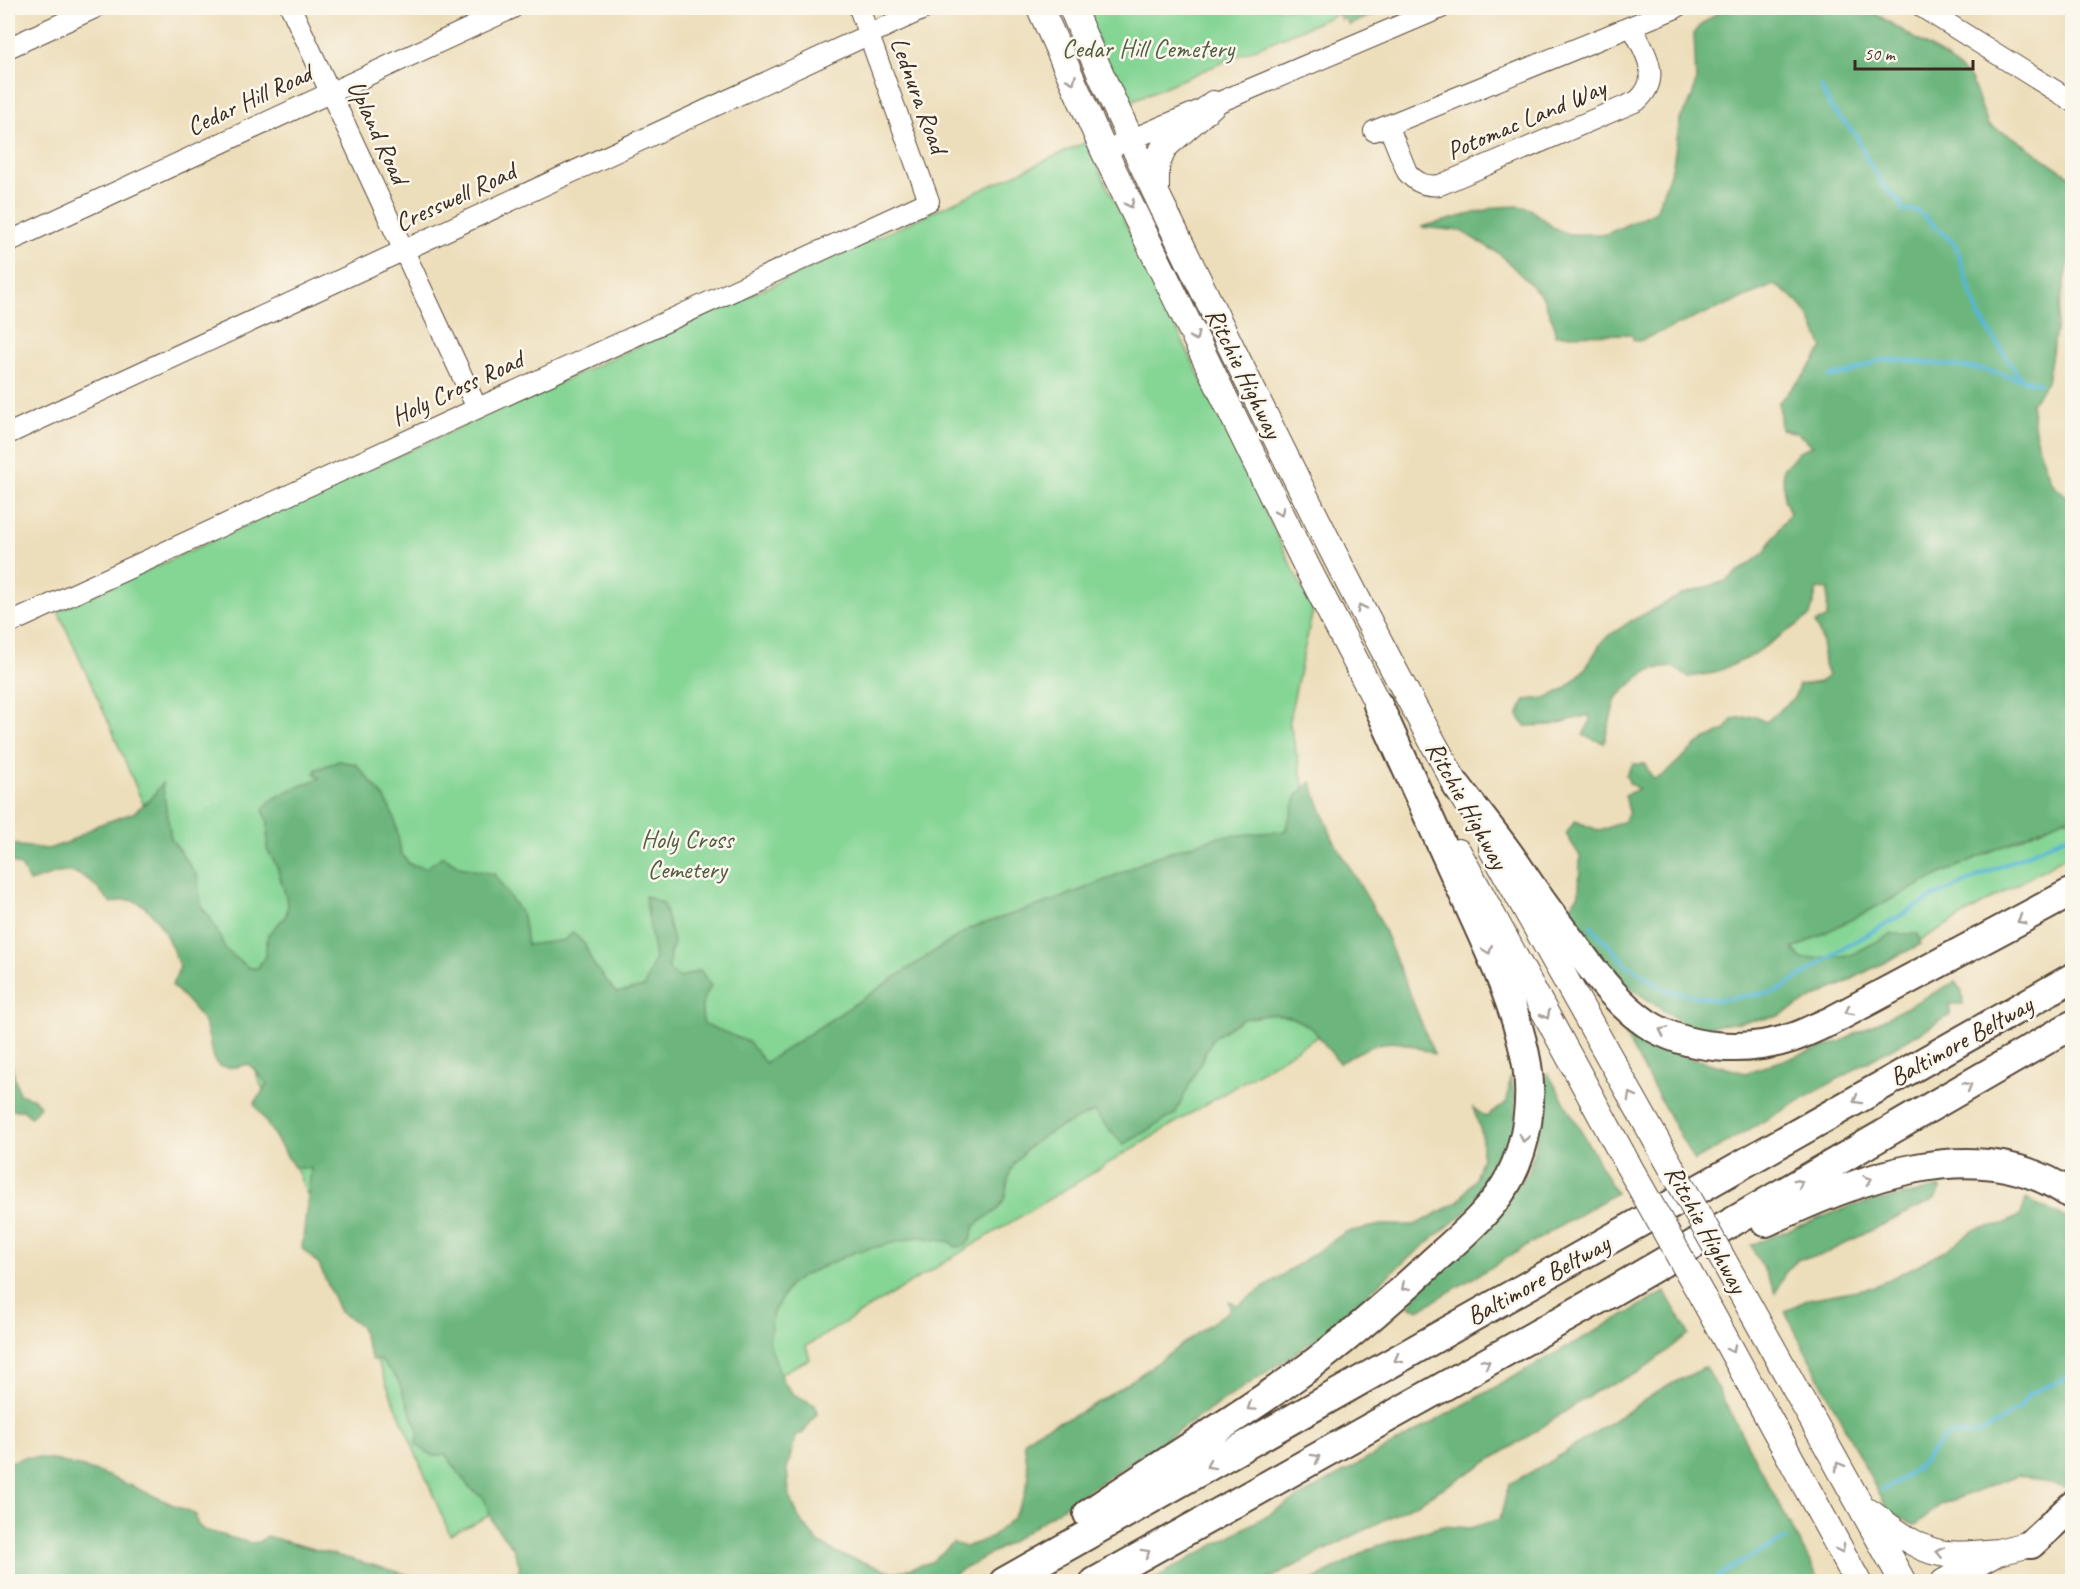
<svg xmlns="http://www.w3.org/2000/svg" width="2080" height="1589" viewBox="0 0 2080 1589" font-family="Caveat,sans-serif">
<rect width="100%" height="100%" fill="#fbf7ec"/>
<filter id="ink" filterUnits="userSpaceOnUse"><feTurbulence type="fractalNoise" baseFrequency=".0167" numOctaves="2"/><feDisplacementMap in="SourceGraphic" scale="12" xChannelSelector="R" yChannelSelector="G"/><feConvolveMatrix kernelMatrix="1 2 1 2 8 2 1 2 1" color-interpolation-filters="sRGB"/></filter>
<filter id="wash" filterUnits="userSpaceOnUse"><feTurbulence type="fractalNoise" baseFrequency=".008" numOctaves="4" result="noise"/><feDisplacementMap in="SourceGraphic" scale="24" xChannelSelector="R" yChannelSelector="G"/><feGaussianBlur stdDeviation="1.35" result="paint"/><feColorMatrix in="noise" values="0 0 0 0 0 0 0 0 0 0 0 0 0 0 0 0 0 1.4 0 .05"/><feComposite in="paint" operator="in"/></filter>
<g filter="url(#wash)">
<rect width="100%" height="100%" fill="#eddebb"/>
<!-- green -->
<path fill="#85d595" stroke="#60805a" stroke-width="1.5" d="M 1084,8 L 1352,8 L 1124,104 Z
M 1086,142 L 1313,610 L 1289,720 L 1345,969 L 1380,999 L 806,1346 L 810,1359 L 450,1535 L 112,730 L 58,611 Z
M 2072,819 L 2072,853 L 1842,985 L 1739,1023 L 1683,1019 L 1834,820 Z"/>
<!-- forest -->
<path fill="#6cb67e" stroke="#54704e" stroke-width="1.5" d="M 1336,8 L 1389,8 L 1349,25 L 1345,18 L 1341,20 Z
M 1721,8 L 1868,9 L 1947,58 L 1971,79 L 1988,125 L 2013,137 L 2062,171 L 2072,176 L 2072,255 L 2066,272 L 2047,382 L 2031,404 L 2037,443 L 2051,482 L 2072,501 L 2072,815 L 1943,873 L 1793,949 L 1802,959 L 1851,955 L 1891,934 L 1918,934 L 1921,944 L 1776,1017 L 1691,1029 L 1604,970 L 1565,915 L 1579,894 L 1580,856 L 1566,834 L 1575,821 L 1600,831 L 1624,821 L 1629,812 L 1625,795 L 1639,789 L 1630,784 L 1626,775 L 1633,764 L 1645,764 L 1653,779 L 1662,776 L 1700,742 L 1726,730 L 1732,719 L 1754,716 L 1766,722 L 1794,698 L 1799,685 L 1820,682 L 1828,676 L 1824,664 L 1822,640 L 1815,623 L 1827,618 L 1828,590 L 1817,589 L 1810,616 L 1748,658 L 1714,673 L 1688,677 L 1673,667 L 1652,669 L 1639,677 L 1616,698 L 1604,743 L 1583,735 L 1590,722 L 1589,715 L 1552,725 L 1525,726 L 1518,716 L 1525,700 L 1548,698 L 1566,688 L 1585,669 L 1603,640 L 1631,621 L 1681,595 L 1726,581 L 1764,553 L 1790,513 L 1784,499 L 1783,469 L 1799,452 L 1812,445 L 1797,433 L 1781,429 L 1779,402 L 1806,373 L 1823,348 C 1810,317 1805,301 1774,285 L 1639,341 L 1634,340 L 1631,334 L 1555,335 L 1555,326 L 1542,296 L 1500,254 L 1461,231 L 1421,227 L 1498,207 L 1519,206 L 1530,209 L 1554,228 L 1569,234 L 1607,234 L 1656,211 L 1673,165 L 1680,119 L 1692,98 L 1696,80 L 1694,34 L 1701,25 L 1718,12 Z
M 339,761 L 356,764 L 385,798 L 395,820 L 401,853 L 409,864 L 426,868 L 443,856 L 460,867 L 494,874 L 523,916 L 527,945 L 565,940 L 573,932 L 585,945 L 592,962 L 616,993 L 644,987 L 655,958 L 645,896 L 663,903 L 674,945 L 670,952 L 669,970 L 680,978 L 700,970 L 711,986 C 701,999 700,1008 704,1024 L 749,1042 L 765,1063 L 970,928 L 1055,900 L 1108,879 L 1154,857 L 1218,837 L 1285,831 L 1297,796 L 1311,782 L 1333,839 L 1379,918 L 1434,1054 C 1390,1035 1379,1040 1339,1063 L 1313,1029 L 1293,1018 L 1274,1014 L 1242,1019 L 1213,1038 L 1175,1114 L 1123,1145 L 1094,1112 C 1063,1126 1027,1138 1011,1170 C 1005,1183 1009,1197 998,1209 C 988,1219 971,1221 972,1238 L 965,1246 L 955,1247 L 951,1242 L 918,1237 L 855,1252 L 802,1276 L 790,1285 L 773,1312 L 769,1342 L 782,1380 L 793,1394 L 815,1405 L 818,1412 L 803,1433 L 796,1435 L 787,1469 L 789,1494 L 799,1518 L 819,1543 L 842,1555 L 896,1573 L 931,1562 L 953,1543 L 966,1547 L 991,1537 L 1012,1519 L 1024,1497 L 1029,1477 L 1024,1442 C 1039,1425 1062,1423 1081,1412 C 1133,1383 1181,1344 1230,1310 L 1229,1301 L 1238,1305 L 1346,1232 L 1381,1225 L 1415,1225 L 1458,1202 L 1475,1179 L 1482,1157 L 1482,1134 L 1473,1108 L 1486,1117 L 1507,1102 L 1510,1077 L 1515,1095 L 1517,1136 L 1485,1196 L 1393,1271 L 1324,1334 L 1006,1545 L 942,1581 L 515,1581 L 520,1566 L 513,1548 L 493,1523 L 484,1499 L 469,1487 L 445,1454 L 433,1456 L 416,1445 L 419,1433 L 397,1378 L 380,1360 L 372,1360 L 360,1325 L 340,1312 L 319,1265 L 302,1248 L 311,1169 L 294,1167 L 254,1103 L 268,1084 L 249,1064 C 200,1078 218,1049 203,1021 C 196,1008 182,996 172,985 L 180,967 C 171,945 156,904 130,900 C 124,899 116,902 111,903 C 79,866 73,867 29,882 L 22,867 L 10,861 L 8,862 L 8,841 L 20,846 L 48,849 L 69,842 L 98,825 L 133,813 L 152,798 L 162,783 L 171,838 L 197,876 L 202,908 L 210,917 L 226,950 L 249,968 L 258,968 L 265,956 L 268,934 L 286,916 L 288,904 L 277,867 L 267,849 L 268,822 L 263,810 C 270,795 304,785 320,778 L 314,773 L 317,769 Z
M 1955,982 L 1962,992 L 1963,1004 L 1950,1004 L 1950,1015 L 1694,1161 L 1616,1019 L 1652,1047 L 1745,1073 L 1842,1041 Z
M 8,1052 L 19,1094 L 34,1099 L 40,1106 L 31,1117 L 23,1110 L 8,1110 Z
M 1548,1073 L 1616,1193 L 1419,1310 L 1409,1306 L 1415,1293 L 1473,1235 L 1529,1172 L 1544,1106 L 1542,1086 Z
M 1941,1187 L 1935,1199 L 1820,1256 L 1798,1259 L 1785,1273 L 1776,1293 L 1751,1245 L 1848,1207 Z
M 2026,1199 L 2072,1221 L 2072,1485 L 2069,1488 L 2018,1475 L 1940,1505 L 1916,1525 L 1888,1512 L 1785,1311 L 1808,1299 L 1874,1287 L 1943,1252 L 1976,1229 L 2004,1224 L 2021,1215 Z
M 1665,1292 L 1689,1334 L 1639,1372 L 1596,1391 L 1518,1443 L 1421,1501 L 1265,1581 L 1150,1581 Z
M 1706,1367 L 1820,1581 L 1312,1581 L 1374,1547 L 1442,1526 L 1470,1528 L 1500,1519 L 1509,1484 L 1553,1460 L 1663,1388 Z
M 25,1457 C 85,1459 141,1491 196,1515 L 197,1524 L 204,1530 L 250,1543 L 259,1542 L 266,1536 L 431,1581 L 8,1581 L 8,1463 Z"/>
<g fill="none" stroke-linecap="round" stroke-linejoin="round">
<!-- stream -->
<path stroke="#55b7d3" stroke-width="4.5" d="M 1821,87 L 1831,108 L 1856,135 L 1868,161 L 1886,189 L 1900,201 L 1903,211 L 1916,210 L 1955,244 L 1979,316 L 2021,379 L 2039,383
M 1829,377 L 1852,372 L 1880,360 L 1901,360 L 1980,369 L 2020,379
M 1591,926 L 1626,964 L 1665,990 L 1717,1000 L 1777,992 L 1845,947 L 1935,896 L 2072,834
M 1883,1490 C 1916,1473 1923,1461 1947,1435 L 1977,1434 L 1995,1425 L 2019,1408 L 2028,1394 L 2065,1379 L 2072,1368
M 1710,1582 L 1737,1564 L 1786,1539"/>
</g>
</g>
<g filter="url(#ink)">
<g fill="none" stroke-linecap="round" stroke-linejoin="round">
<defs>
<path id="minor" d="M 291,8 L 477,408
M 1923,8 L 2072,101
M 8,48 L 95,8
M 1388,125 L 1407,172 C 1416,183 1426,187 1440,185 L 1637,101 C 1664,77 1644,52 1632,26
M 1374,131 L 1676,8
M 1104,151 L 1441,8
M 8,242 L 513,8
M 8,434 L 926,8
M 8,624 L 929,201 L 859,8"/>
<path id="major" d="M 1040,8 L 1104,151 L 1307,567 L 1387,722
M 1072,8 C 1123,129 1182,247 1240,365 C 1313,513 1386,660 1467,804
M 1156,188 L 1156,166 L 1164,147 L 1213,104
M 1492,849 L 1660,1147
M 1458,852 L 1628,1165
M 1735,1281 L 1903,1582
M 1703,1298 L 1858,1582
M 1869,1512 C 1892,1528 1917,1551 1946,1554 C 1963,1556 1981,1553 1998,1552
M 1944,1582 L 1998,1552 L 2031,1544"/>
<path id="highway" d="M 1457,786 C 1478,814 1501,841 1520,870 C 1539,899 1560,927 1581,954 C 1600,980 1620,1005 1646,1023 C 1687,1050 1746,1053 1791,1038 C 1804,1034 1816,1027 1829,1022 L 2072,892
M 1766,1222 C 1859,1179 1978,1129 2072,1195
M 1088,1514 C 1158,1466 1230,1423 1299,1374 C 1345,1341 1387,1304 1428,1266 C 1457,1239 1491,1213 1510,1177 C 1527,1144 1533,1101 1527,1065 C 1517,1007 1489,950 1465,897 C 1436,833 1407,769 1378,705
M 2031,1544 L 2072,1506
M 1004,1582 L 2072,978
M 1095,1582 L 1603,1297 L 2072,1025"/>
</defs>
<!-- minor casing -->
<use href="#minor" stroke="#564536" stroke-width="22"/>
<!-- major casing -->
<use href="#major" stroke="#564536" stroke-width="28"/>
<!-- highway casing -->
<use href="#highway" stroke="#564536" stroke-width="32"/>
<!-- minor -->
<use href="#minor" stroke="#fff" stroke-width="20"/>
<!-- major -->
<use href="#major" stroke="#fff" stroke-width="26"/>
<!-- highway -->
<use href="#highway" stroke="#fff" stroke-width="28"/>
<defs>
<path id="major-bridge" d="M 1660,1147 L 1735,1281
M 1628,1165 L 1703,1298"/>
</defs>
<!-- major-bridge casing -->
<use href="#major-bridge" stroke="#564536" stroke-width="28" stroke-linecap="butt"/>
<!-- major-bridge -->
<use href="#major-bridge" stroke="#fff" stroke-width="26"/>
</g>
<!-- one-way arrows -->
<defs><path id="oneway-chevron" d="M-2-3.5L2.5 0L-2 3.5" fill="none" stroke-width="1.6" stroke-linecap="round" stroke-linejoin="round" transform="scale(1.5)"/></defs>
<g stroke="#a79f9a">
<use href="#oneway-chevron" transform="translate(1072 80) rotate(66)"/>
<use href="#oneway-chevron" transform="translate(1130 204) rotate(64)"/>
<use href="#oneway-chevron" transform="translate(1195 337) rotate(64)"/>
<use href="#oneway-chevron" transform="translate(1280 512) rotate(64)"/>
<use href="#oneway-chevron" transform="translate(1361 608) rotate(-117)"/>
<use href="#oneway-chevron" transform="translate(2021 920) rotate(152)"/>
<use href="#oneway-chevron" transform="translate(1488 950) rotate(68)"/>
<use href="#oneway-chevron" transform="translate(1849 1011) rotate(152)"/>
<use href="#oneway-chevron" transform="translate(1546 1015) rotate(61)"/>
<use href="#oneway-chevron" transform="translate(1663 1031) rotate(-154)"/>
<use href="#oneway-chevron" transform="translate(1968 1086) rotate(-30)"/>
<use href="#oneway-chevron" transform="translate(1631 1096) rotate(-119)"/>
<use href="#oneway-chevron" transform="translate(1857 1100) rotate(151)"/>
<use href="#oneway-chevron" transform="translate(1524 1138) rotate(102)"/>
<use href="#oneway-chevron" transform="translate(1868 1180) rotate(-18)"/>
<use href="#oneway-chevron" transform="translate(1799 1183) rotate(-30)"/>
<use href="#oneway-chevron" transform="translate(1405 1287) rotate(138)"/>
<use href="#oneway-chevron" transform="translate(1732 1349) rotate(61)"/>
<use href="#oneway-chevron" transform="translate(1398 1359) rotate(151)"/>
<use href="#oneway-chevron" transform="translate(1486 1363) rotate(-29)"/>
<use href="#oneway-chevron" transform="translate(1251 1407) rotate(146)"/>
<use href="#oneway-chevron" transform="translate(1316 1458) rotate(-29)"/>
<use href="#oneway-chevron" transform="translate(1210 1465) rotate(151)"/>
<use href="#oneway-chevron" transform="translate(1839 1466) rotate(-120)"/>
<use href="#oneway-chevron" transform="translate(1841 1549) rotate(62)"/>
<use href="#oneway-chevron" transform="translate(1940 1552) rotate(-167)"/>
<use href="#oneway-chevron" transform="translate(1146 1553) rotate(-29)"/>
</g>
</g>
<g text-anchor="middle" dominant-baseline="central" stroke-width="5" stroke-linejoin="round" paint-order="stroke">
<!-- park labels -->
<g font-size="26" fill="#515d42" stroke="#fbf7ec">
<text x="1148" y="48">Cedar Hill Cemetery</text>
<text x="687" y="839">Holy Cross<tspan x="687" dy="30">Cemetery</tspan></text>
</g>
<!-- street labels -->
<g font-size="26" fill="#3b2a1e" stroke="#fbf7ec">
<text transform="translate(919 95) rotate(70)">Lednura Road</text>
<text transform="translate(249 100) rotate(-25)">Cedar Hill Road</text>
<text transform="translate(1526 119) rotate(-23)">Potomac Land Way</text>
<text transform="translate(378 132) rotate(65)">Upland Road</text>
<text transform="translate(455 197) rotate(-25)">Cresswell Road</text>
<text transform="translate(1244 373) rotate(64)">Ritchie Highway</text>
<text transform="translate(457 388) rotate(-25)">Holy Cross Road</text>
<text transform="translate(1467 805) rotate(61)">Ritchie Highway</text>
<text transform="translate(1961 1041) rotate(-29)">Baltimore Beltway</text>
<text transform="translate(1706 1229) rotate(61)">Ritchie Highway</text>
<text transform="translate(1538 1280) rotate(-29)">Baltimore Beltway</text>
</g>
</g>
<!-- margin -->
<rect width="2080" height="1589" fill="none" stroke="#fbf7ec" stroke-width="30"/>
<!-- scale -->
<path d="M1855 60v9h118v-9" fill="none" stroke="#3b2a1e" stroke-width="3"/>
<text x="1864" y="60" font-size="18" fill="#3b2a1e" stroke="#fbf7ec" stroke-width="4.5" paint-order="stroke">50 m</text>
</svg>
